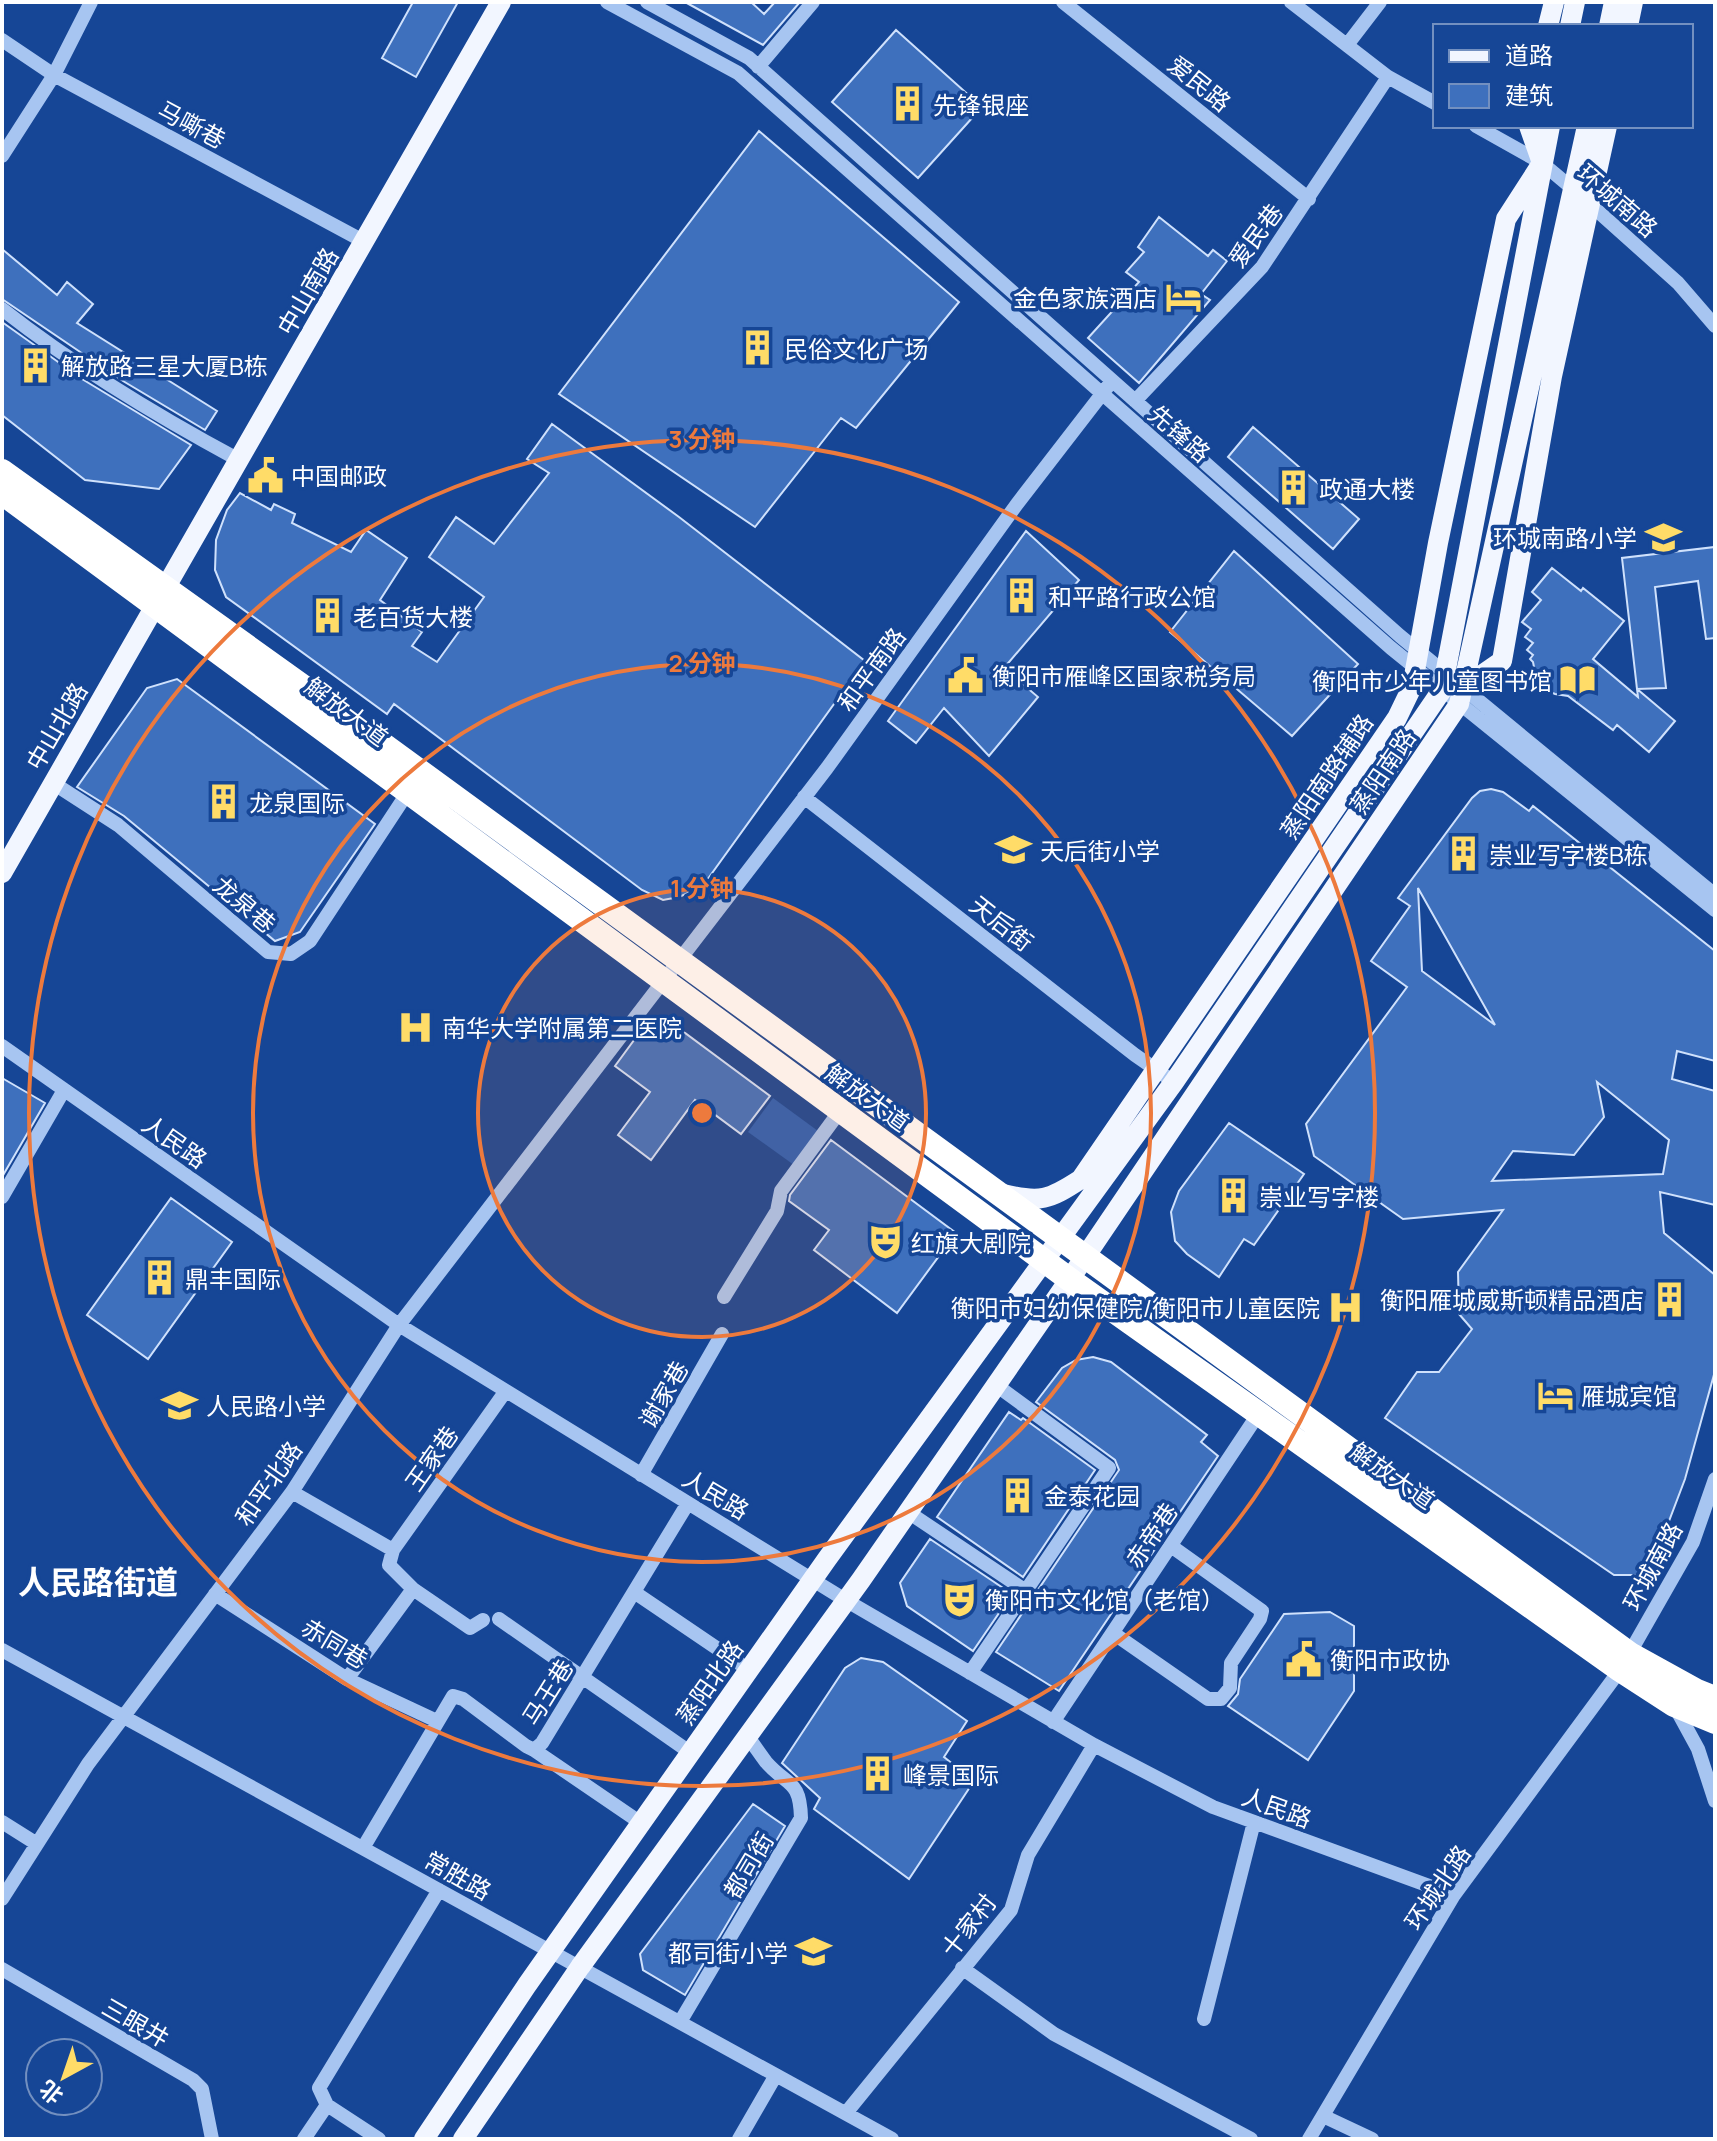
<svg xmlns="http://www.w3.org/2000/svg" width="1717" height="2141" viewBox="0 0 1717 2141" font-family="Manrope,'Noto Sans SC',sans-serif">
<rect width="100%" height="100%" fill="#164696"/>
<!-- green -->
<path fill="#295fb4" d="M 773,1098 L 818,1131 L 794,1165 L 748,1132 Z"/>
<!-- building -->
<path fill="#3e70bd" stroke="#cfe1fc" stroke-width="2" fill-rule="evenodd" d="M 413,2 L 458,2 L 416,77 L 382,58 Z
M 685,2 L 751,2 L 764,14 L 775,2 L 800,2 L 763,45 Z
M 896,30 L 982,107 L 918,178 L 832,102 Z
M 759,131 L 959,302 L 856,428 L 841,418 L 755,527 L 559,394 Z
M 1159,217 L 1208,256 L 1213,250 L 1227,261 L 1201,294 L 1210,300 L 1139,383 L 1088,338 L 1139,282 L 1126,272 L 1144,252 L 1138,247 Z
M 2,249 L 57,295 L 67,282 L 93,304 L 77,323 L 217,411 L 205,430 L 123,381 L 2,299 Z
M 2,322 L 82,379 L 191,445 L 159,489 L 85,480 L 2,415 Z
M 552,424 L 679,517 L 865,661 L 702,887 L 679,897 L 663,900 L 642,890 L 394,704 L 387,714 L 226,597 L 215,570 L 216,540 L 227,510 L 240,493 L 271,510 L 274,504 L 295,514 L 292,523 L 351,552 L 366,530 L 407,558 L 380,600 L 422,632 L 412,646 L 437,662 L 484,597 L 429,557 L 456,517 L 494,544 L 549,473 L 527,459 Z
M 1253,427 L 1359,519 L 1333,549 L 1228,457 Z
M 1026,531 L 1079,580 L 1004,668 L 1038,697 L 989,756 L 944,708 L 916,743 L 888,721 Z
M 1715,547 L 1715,638 L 1706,639 L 1698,581 L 1655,587 L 1666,688 L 1637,689 L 1622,558 Z
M 1234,551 L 1358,664 L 1292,736 L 1170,632 Z
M 1552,568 L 1581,591 L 1583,588 L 1624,621 L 1593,659 L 1638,697 L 1637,689 L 1675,721 L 1649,752 L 1617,725 L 1613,730 L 1568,696 L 1555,694 L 1546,690 L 1536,677 L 1533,662 L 1530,659 L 1533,655 L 1527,650 L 1533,643 L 1525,637 L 1531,629 L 1522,622 L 1541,600 L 1532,592 Z
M 177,679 L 375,824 L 300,932 L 275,941 L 124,816 L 77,787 L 147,688 Z
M 1491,789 L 1503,792 L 1529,811 L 1533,806 L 1715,951 L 1715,1061 L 1677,1051 L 1672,1079 L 1715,1091 L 1715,1205 L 1660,1192 L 1664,1233 L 1715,1275 L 1715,1371 L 1685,1479 L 1669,1521 L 1642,1575 L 1614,1575 L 1385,1418 L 1417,1372 L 1439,1372 L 1472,1329 L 1459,1314 L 1458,1272 L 1503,1210 L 1403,1219 L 1314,1156 L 1306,1124 L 1407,987 L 1371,961 L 1410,906 L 1398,898 L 1472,798 L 1480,791 ZM 1418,888 L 1495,1025 L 1422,971 ZM 1597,1082 L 1669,1140 L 1663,1174 L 1492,1181 L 1513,1151 L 1574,1155 L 1604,1117 Z
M 651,1025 L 669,1027 L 685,1033 L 770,1096 L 741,1134 L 695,1100 L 651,1160 L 618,1135 L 650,1092 L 615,1066 L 640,1032 Z
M 2,1078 L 45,1103 L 2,1177 Z
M 1229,1123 L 1304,1174 L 1254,1245 L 1244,1239 L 1219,1277 L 1187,1254 L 1175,1241 L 1171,1212 L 1179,1191 Z
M 831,1140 L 956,1233 L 897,1313 L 814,1250 L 829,1230 L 789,1201 L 790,1195 Z
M 171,1198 L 232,1242 L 148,1359 L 87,1315 Z
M 1093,1357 L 1111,1362 L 1207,1435 L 1201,1442 L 1218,1456 L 1059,1691 L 996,1652 L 1119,1470 L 1115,1460 L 1036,1402 L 1062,1368 L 1076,1360 Z
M 1009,1412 L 1021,1420 L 1023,1418 L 1095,1470 L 1023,1577 L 937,1517 Z
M 930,1539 L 1012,1594 L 973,1651 L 907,1606 L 900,1583 Z
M 1330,1612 L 1354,1626 L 1354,1691 L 1308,1760 L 1228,1706 L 1238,1694 L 1240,1679 L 1284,1614 Z
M 861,1658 L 883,1662 L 967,1721 L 944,1757 L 974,1781 L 909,1879 L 814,1809 L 820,1798 L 782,1763 L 845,1668 Z
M 753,1804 L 785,1826 L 685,1995 L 643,1970 L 640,1954 Z"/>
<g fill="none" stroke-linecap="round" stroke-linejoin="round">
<!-- minor -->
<path stroke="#a7c5f1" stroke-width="14" d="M 607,2 L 738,73 L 1391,648 L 1715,910
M 647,2 L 749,58 L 1400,636 L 1715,895
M 1063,2 L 1309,199
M 1291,2 L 1388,77 L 1435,103
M 2,40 L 54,75 L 365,242
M 1347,45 L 1380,2
M 758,67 L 813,2
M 1476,126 L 1542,163 L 1573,189 L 1678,283 L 1715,326
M 2,156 L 54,75 L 91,2
M 2,309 C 76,367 157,416 239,460
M 1135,401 L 1262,267 L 1388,77
M 53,783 L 118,825 L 268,952 L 291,954 L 310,941 L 408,792
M 804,797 L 1135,1055 L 1174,1082
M 2,1046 L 399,1325 L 847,1601 L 1094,1745 L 1213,1807 L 1454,1895
M 2,1197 L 64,1090
M 724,1297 L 777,1211 L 781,1191 L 840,1111
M 641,1475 L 722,1334
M 292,1492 L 393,1550 L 389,1565 L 413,1589 L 470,1628 L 483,1620
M 908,1512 L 1026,1591
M 393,1550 L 505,1392
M 634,1592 L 749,1670
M 215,1594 L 347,1679 L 437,1721
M 499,1619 L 691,1753
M 1113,1633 L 1208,1699 L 1221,1699 L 1230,1688 L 1231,1663 L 1260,1619 L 1262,1611 L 1171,1546
M 2,1650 L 892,2139
M 970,1673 L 1109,1468 L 996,1385
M 347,1679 L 413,1589
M 1674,1705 L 1698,1749 L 1715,1801
M 1053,1722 L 1259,1413
M 534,1750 L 641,1823
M 2,1822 L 37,1844
M 363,1848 L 453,1696 L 463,1699 L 526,1746 L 534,1750 L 542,1743 L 688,1503
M 2,1899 L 88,1764 L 292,1492 L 399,1325 L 827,768 L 1017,504 L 1112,381
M 962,1968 L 1054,2034 L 1251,2139
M 2,1969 L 193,2080 L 202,2089 L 212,2139
M 1204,2019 L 1254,1822
M 680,2022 L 801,1818 C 800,1779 788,1787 766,1762 C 760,1754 754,1745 748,1737
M 846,2113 L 1011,1910 L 1028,1855 L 1094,1745
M 1323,2116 L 1372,2139
M 304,2139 L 327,2105
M 379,2139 L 327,2105 L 319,2088 L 439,1890
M 739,2139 L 776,2075
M 1309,2139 L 1454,1895 L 1620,1670 L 1693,1542 L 1715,1479"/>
<!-- major -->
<path stroke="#f2f6ff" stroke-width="20" d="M 1548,26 L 1554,2
M 1570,26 L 1575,2
M 1609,26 L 1614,2
M 1628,26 L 1633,2
M 1463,688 L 1502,661 L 1552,376 L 1607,126
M 2,873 L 501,2
M 1003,1194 C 1040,1203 1049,1200 1081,1179 L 1397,718 L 1412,687 L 1438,543 L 1506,219 L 1542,163 L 1529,126
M 424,2139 L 527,1985 L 827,1559 L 1174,1082 L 1442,690 L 1550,126
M 463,2139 L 580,1967 L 861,1580 L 1085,1257 L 1459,704 L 1587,126"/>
<!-- highway -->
<path stroke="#fff" stroke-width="24" d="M 2,471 L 340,713 L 1630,1654 L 1697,1691 L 1715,1698
M 2,493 L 1069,1279 L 1620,1670 L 1674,1705 L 1715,1722"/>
</g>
<!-- distance rings -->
<circle cx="702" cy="1113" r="224" fill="#ed7a3d" fill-opacity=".12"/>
<g fill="none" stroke="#ed7a3d" stroke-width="4">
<circle cx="702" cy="1113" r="224"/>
<circle cx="702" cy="1113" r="449"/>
<circle cx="702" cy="1113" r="673"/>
</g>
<!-- icons -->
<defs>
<symbol id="building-bare" viewBox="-9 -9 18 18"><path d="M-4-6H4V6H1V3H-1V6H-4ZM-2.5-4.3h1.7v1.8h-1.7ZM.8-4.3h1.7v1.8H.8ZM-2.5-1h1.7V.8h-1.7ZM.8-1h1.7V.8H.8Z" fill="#ffdc68" stroke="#164696" stroke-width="2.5" paint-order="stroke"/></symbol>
<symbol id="hotel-bare" viewBox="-9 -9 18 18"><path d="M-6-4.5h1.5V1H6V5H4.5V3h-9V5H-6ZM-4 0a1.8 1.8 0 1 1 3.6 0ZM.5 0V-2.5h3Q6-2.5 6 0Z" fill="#ffdc68" stroke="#164696" stroke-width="2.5" paint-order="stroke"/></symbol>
<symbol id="civic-bare" viewBox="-9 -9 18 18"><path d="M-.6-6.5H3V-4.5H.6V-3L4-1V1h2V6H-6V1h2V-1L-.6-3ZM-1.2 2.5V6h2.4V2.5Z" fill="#ffdc68" stroke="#164696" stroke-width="2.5" paint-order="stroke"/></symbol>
<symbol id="school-bare" viewBox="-9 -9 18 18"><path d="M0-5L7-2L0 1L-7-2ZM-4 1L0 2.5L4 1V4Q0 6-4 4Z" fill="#ffdc68" stroke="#164696" stroke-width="2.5" paint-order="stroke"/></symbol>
<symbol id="library-bare" viewBox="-9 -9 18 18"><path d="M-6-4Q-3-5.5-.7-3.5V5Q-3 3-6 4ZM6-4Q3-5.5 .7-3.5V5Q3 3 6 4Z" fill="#ffdc68" stroke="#164696" stroke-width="2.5" paint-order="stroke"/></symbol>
<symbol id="hospital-bare" viewBox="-9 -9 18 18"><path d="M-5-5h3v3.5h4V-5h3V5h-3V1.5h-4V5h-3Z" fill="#ffdc68" stroke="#164696" stroke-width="2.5" paint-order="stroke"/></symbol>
<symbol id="theatre-bare" viewBox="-9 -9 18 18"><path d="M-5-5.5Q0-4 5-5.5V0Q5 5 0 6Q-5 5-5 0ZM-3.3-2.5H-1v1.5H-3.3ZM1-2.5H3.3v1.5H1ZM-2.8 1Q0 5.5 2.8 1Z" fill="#ffdc68" stroke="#164696" stroke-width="2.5" paint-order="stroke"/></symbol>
</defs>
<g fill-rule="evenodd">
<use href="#building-bare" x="882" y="78" width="51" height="51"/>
<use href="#hotel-bare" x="1158" y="272" width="51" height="51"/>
<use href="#building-bare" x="732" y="322" width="51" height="51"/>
<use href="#building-bare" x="10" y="340" width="51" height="51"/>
<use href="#civic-bare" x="240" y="450" width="51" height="51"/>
<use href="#building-bare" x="1268" y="462" width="51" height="51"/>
<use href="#school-bare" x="1638" y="512" width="51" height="51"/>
<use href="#building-bare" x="996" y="570" width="51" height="51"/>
<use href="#building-bare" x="302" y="590" width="51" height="51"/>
<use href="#civic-bare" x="940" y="650" width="51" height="51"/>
<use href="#library-bare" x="1552" y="654" width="51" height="51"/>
<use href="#building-bare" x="198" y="776" width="51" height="51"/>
<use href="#school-bare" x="988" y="824" width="51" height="51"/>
<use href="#building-bare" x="1438" y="828" width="51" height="51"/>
<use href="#hospital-bare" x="390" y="1002" width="51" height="51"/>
<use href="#building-bare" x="1208" y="1170" width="51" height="51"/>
<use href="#theatre-bare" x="860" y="1216" width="51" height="51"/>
<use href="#building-bare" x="134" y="1252" width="51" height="51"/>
<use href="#building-bare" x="1644" y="1274" width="51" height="51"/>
<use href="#hospital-bare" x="1320" y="1282" width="51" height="51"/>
<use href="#hotel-bare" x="1530" y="1370" width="51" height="51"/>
<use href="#school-bare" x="154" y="1380" width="51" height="51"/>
<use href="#building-bare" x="992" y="1470" width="51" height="51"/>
<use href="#theatre-bare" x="934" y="1574" width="51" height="51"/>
<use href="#civic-bare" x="1278" y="1634" width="51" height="51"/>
<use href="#building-bare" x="852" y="1748" width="51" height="51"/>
<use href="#school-bare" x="788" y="1926" width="51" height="51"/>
</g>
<g text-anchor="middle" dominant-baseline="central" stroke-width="7" stroke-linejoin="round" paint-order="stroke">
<!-- street labels -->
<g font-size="24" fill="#fff" stroke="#164696">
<text transform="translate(1200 83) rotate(39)">爱民路</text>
<text transform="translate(192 124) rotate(28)">马嘶巷</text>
<text transform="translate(1618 200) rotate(41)">环城南路</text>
<text transform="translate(1255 235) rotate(-53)">爱民巷</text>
<text transform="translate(307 291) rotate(-60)">中山南路</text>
<text transform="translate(1180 433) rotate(41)">先锋路</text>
<text transform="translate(871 669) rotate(-54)">和平南路</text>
<text transform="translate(347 711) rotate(37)">解放大道</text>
<text transform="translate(56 726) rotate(-60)">中山北路</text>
<text transform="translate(1382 771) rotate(-56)">蒸阳南路</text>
<text transform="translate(1326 776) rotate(-56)">蒸阳南路辅路</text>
<text transform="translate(245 904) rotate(40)">龙泉巷</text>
<text transform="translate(1002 923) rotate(38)">天后街</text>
<text transform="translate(868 1097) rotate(36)">解放大道</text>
<text transform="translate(175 1141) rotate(35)">人民路</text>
<text transform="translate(663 1394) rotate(-60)">谢家巷</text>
<text transform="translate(431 1458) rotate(-55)">王家巷</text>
<text transform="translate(1393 1475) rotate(35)">解放大道</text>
<text transform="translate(268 1483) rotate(-55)">和平北路</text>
<text transform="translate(716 1494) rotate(31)">人民路</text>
<text transform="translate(1151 1535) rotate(-56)">赤帝巷</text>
<text transform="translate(1652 1566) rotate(-62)">环城南路</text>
<text transform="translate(335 1643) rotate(31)">赤同巷</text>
<text transform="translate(709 1682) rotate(-55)">蒸阳北路</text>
<text transform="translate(547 1692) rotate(-58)">马王巷</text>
<text transform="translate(1277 1807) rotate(20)">人民路</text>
<text transform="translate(748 1865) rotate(-59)">都司街</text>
<text transform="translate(458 1875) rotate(29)">常胜路</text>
<text transform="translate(1437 1887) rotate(-56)">环城北路</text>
<text transform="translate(968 1925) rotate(-52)">十家村</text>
<text transform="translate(136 2022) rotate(30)">三眼井</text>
</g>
<!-- poi labels -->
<g font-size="24" fill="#fff" stroke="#164696" text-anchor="start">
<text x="933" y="104">先锋银座</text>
<text x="1157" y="297" text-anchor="end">金色家族酒店</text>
<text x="784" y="348">民俗文化广场</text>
<text x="61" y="365">解放路三星大厦B栋</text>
<text x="291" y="475">中国邮政</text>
<text x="1319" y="488">政通大楼</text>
<text x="1637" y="537" text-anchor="end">环城南路小学</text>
<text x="1048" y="596">和平路行政公馆</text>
<text x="353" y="616">老百货大楼</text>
<text x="992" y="675">衡阳市雁峰区国家税务局</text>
<text x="1552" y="680" text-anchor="end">衡阳市少年儿童图书馆</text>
<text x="249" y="802">龙泉国际</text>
<text x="1040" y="850">天后街小学</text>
<text x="1489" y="854">崇业写字楼B栋</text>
<text x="442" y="1027">南华大学附属第二医院</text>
<text x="1259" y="1196">崇业写字楼</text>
<text x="911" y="1242">红旗大剧院</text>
<text x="185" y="1278">鼎丰国际</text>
<text x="1644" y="1299" text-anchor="end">衡阳雁城威斯顿精品酒店</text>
<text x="1320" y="1307" text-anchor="end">衡阳市妇幼保健院/衡阳市儿童医院</text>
<text x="1581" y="1395">雁城宾馆</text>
<text x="206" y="1405">人民路小学</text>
<text x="1044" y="1495">金泰花园</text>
<text x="985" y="1599">衡阳市文化馆（老馆）</text>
<text x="1330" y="1659">衡阳市政协</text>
<text x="903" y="1774">峰景国际</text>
<text x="788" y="1952" text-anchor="end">都司街小学</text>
</g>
<!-- district labels -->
<g font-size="32" font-weight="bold" fill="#fff" stroke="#164696">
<text x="98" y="1582">人民路街道</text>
</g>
</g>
<circle cx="702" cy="1113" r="12" fill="#ed7a3d" stroke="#164696" stroke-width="4"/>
<g font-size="24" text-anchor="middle" font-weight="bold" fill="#ed7a3d" stroke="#164696" stroke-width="7" stroke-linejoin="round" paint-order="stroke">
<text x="702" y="448">3 分钟</text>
<text x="702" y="672">2 分钟</text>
<text x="702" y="897">1 分钟</text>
</g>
<!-- border -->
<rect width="1717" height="2141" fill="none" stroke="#ffffff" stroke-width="8"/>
<!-- legend -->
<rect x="1433" y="24" width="260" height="104" fill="#164696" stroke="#7390c0" stroke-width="2"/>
<rect x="1449" y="50" width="40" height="12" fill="#f2f6ff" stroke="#7390c0" stroke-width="2"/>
<text x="1505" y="64" font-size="24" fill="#ffffff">道路</text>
<rect x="1449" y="84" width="40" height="24" fill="#3e70bd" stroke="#7390c0" stroke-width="2"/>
<text x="1505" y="104" font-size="24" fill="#ffffff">建筑</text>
<!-- north arrow -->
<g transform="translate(64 2077) rotate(220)"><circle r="38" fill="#164696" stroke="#7390c0" stroke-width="2"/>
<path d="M0-6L14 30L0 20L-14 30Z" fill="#ffdc68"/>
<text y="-12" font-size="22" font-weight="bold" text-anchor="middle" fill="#ffffff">北</text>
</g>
</svg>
